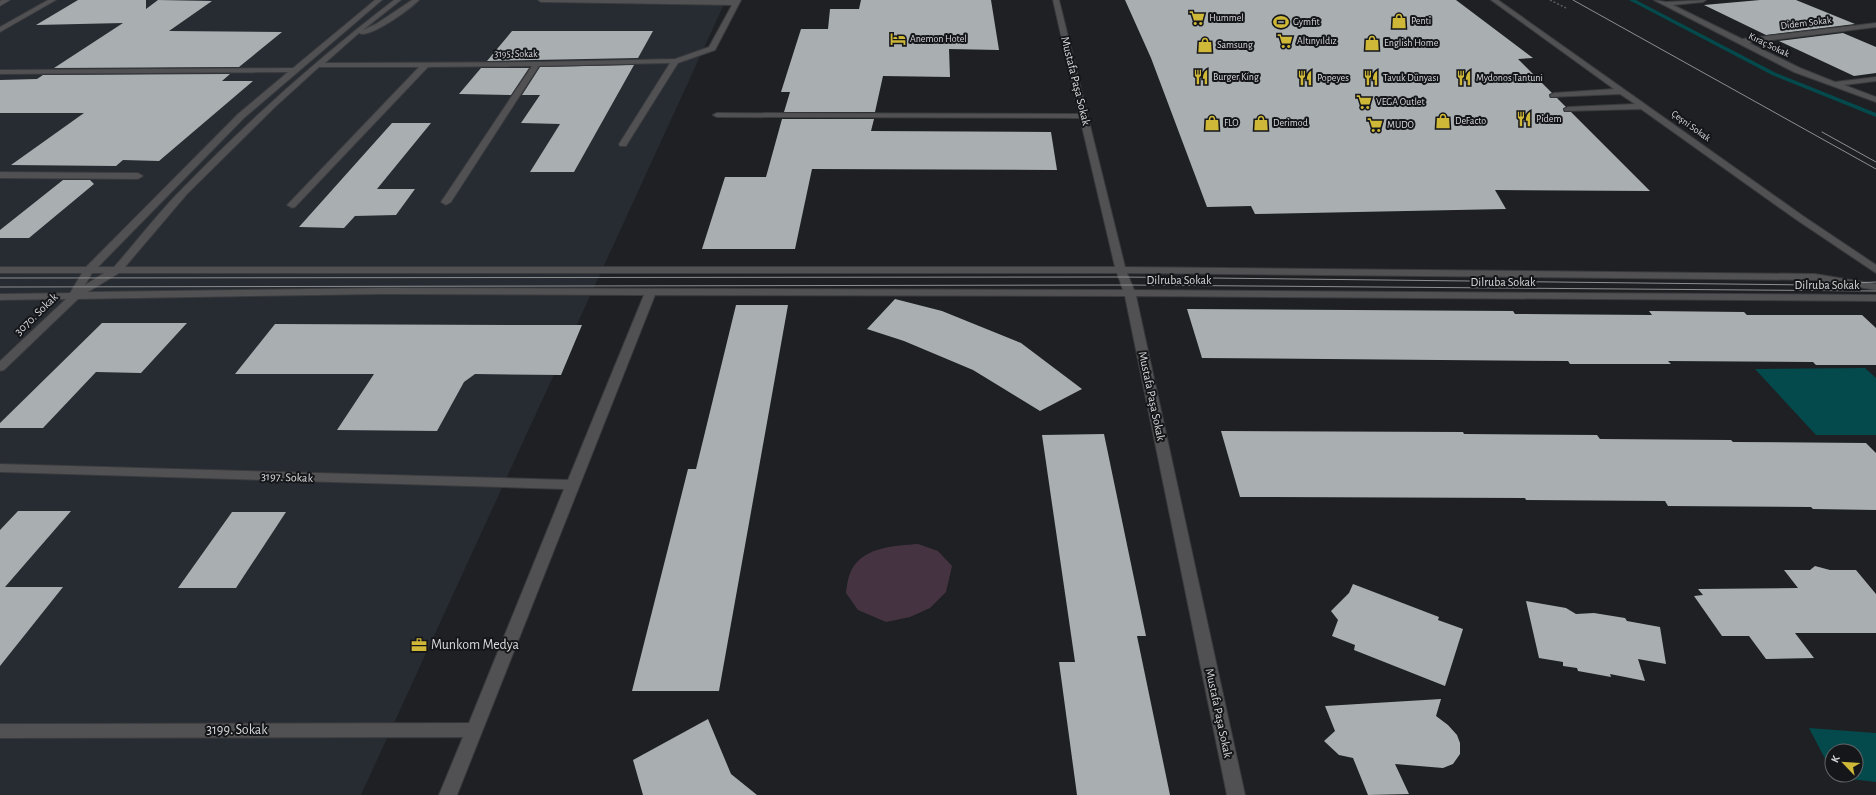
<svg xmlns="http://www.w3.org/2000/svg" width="1876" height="795" viewBox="0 0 1876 795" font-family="'Alegreya Sans',sans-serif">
<rect width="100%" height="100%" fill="#1e2023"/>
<!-- built -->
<path fill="#272b32" d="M 0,0 L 726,0 L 361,795 L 0,795 Z"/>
<!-- green -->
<path fill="#453342" d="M 918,544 L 938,551 L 952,566 L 946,592 L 930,608 L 910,617 L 886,622 L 858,610 L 846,593 C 847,585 848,576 852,569 C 865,546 896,546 918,544 Z"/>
<!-- water -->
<path fill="#044a4c" d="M 1865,368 L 1876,378 L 1876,435 L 1816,435 L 1755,369 Z
M 1809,728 L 1876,733 L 1876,782 L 1834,777 L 1834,775 L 1856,775 L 1856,751 L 1832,751 L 1832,772 Z"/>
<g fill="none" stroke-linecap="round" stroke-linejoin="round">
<!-- stream -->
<path fill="#044a4c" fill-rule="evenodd" d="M 1629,0 L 1636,0 L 1776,73 L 1876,113 L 1876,117 L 1772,75 Z"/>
</g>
<!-- building -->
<path fill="#a9aeb0" d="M 78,0 L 146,0 L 146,9 L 158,0 L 212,1 L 169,31 L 282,32 L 239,67 L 54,68 L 123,23 L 36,25 Z
M 861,0 L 991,0 L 999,50 L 949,49 L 950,77 L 883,76 L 875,112 L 784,112 L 790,92 L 781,92 L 801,29 L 828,29 L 830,9 L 859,9 Z
M 1125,0 L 1456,0 L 1533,58 L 1518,59 L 1552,93 L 1549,95 L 1550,98 L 1557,98 L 1566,107 L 1563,109 L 1564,112 L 1571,112 L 1650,191 L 1495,190 L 1506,209 L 1255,214 L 1251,206 L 1207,207 L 1151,58 Z
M 1760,0 L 1796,0 L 1855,24 L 1766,35 L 1704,5 Z
M 512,31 L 653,31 L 638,58 L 487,61 Z
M 1843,33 L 1876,47 L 1876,73 L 1854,76 L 1779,41 Z
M 634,65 L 574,172 L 530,172 L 560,124 L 521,123 L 540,95 L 522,95 L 540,67 Z
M 481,68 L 529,68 L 511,95 L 459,94 Z
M 230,74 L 222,81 L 253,81 L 159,161 L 123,160 L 116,166 L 11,165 L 84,113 L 0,113 L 0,80 L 37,79 L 43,75 Z
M 782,119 L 874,119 L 871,131 L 1051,132 L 1057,170 L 812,169 L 795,249 L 702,249 L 725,177 L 766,177 Z
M 392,123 L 431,123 L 377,189 L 415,189 L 396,215 L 355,216 L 344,228 L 299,227 Z
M 63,180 L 90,180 L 94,184 L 29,238 L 0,238 L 0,230 Z
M 895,299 L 942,311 L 1021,343 L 1082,389 L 1040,411 L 973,370 L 904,341 L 867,329 Z
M 736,305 L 788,305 L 719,691 L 632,691 L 688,469 L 696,469 Z
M 1187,309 L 1513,311 L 1515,314 L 1652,315 L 1649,311 L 1744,312 L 1747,315 L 1862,315 L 1876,328 L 1876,365 L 1816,365 L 1813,362 L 1668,361 L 1671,364 L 1570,364 L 1568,361 L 1202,358 Z
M 102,323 L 187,323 L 141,373 L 96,372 L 43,428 L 0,428 L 0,423 Z
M 275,324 L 529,325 L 582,325 L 561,375 L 475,374 L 464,382 L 437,431 L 337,430 L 374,374 L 235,374 Z
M 1221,431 L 1463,432 L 1464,434 L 1597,435 L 1600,439 L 1731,440 L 1733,442 L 1866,443 L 1876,453 L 1876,510 L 1813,509 L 1811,507 L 1668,506 L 1665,501 L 1526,500 L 1525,498 L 1240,497 Z
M 1104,434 L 1146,636 L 1137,636 L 1170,795 L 1077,795 L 1059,662 L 1075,662 L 1042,435 Z
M 18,511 L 71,511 L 5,587 L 63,587 L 0,666 L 0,530 Z
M 232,512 L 286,512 L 236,588 L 178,588 Z
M 1815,566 L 1830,570 L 1856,570 L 1876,594 L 1876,633 L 1795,633 L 1814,658 L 1766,659 L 1749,636 L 1722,636 L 1694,596 L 1703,595 L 1698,589 L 1798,588 L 1784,570 L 1810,570 Z
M 1353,584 L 1439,617 L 1438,620 L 1463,629 L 1445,686 L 1354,650 L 1355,645 L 1332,636 L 1338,620 L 1331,611 L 1349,593 Z
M 1526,601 L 1566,608 L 1576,614 L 1594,613 L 1625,618 L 1627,621 L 1660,627 L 1666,664 L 1638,659 L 1645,681 L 1610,674 L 1611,677 L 1578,671 L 1577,668 L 1563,666 L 1563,662 L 1539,658 Z
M 1441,699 L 1436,716 L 1448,725 L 1457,735 L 1460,743 L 1460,754 L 1453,764 L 1443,768 L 1395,764 L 1409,794 L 1368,795 L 1353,758 L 1339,755 L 1324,741 L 1335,731 L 1325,706 Z
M 708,719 L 731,774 L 757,795 L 643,795 L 633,760 Z"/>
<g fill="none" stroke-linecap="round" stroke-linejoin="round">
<defs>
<path id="minor" d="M 2,0 L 10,0 L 0,6 L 0,1 Z
M 48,0 L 56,0 L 0,32 L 0,27 Z
M 375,0 L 382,0 L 244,118 L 98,267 L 114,267 C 137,241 158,213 182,189 C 248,121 318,58 394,0 L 401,0 L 363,30 L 376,24 L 412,0 L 419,0 C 412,8 368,40 359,33 L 325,63 L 537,62 L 675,59 L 709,47 L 732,5 L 541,2 L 538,0 L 741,0 L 715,50 L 678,63 L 626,146 L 620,146 L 619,144 L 670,63 L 539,66 L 451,202 L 446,205 L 441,202 L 532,66 L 428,67 L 295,207 L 292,208 L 287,205 L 289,203 L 419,67 L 319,67 L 275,107 L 187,194 L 125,267 L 1115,267 L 1080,118 L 717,117 L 713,115 L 717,113 L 1079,114 L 1053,0 L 1059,0 L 1125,267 L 1815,274 L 1876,284 L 1876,290 L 1815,280 L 1127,273 L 1134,290 L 1876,295 L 1876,301 L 1136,296 L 1245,795 L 1227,795 L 1125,296 L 655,295 L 457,795 L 439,795 L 463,737 L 0,738 L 0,724 L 469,723 L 564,489 L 0,472 L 0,464 L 568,480 L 644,295 L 382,294 L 78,299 L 4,370 L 0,371 L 0,361 L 66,299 L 0,300 L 0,294 L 70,293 L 82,273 L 0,273 L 0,267 L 86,267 L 238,114 L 288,72 L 0,74 L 0,70 L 293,68 ZM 92,273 L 104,273 L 85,285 ZM 119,273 L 1117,273 L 1123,290 L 382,288 L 88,292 Z
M 1491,0 L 1498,0 L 1803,216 L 1876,265 L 1876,273 L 1797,220 L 1641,109 L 1565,111 L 1564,109 L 1568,107 L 1635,104 L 1620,94 L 1551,97 L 1550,95 L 1554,93 L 1614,89 Z
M 1654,0 L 1666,2 L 1706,0 L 1703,2 L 1673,5 L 1742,39 L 1876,23 L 1876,27 L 1749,43 L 1800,68 L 1835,82 L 1876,77 L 1876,81 L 1844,85 L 1876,97 L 1876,102 L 1794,72 Z
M 0,172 L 138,173 L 143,176 L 138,179 L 0,178 Z"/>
</defs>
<!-- minor casing -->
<use href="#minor" stroke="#383a3d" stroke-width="2"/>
<!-- path -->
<path stroke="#5c5e61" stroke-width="1.5" stroke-dasharray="2 2" stroke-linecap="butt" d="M 1550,0 L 1566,8"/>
<!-- minor -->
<use href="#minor" fill="#515052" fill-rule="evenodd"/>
<!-- tram -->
<path stroke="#8c8e90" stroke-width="1" d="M 1573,0 L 1876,169
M 1822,132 L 1876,162
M 0,278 L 1124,277 L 1813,285 L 1876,282
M 0,287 L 1127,285 L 1876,291"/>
</g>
<!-- icons -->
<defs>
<symbol id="supermarket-bare" viewBox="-9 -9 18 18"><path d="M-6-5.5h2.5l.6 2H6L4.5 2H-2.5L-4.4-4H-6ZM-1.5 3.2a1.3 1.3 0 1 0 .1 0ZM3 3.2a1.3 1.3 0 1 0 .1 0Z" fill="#cfb837" stroke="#151619" stroke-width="2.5" paint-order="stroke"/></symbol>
<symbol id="shop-bare" viewBox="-9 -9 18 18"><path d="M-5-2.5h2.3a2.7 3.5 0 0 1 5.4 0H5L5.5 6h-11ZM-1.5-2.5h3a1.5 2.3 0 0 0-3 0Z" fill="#cfb837" stroke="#151619" stroke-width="2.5" paint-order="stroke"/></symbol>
<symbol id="stadium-bare" viewBox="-9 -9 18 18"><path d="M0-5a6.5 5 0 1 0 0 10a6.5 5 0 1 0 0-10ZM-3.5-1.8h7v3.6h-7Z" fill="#cfb837" stroke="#151619" stroke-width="2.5" paint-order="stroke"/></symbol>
<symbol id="hotel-bare" viewBox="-9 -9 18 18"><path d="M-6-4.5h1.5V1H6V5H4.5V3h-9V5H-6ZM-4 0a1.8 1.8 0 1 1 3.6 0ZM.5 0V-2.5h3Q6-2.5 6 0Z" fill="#cfb837" stroke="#151619" stroke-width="2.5" paint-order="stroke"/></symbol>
<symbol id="restaurant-bare" viewBox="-9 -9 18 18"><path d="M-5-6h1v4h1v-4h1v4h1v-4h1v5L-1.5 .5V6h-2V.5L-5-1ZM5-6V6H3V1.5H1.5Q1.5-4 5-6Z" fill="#cfb837" stroke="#151619" stroke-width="2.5" paint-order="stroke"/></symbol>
<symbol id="office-bare" viewBox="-9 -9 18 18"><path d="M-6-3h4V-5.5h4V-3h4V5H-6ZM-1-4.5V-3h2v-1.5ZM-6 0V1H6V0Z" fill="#cfb837" stroke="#151619" stroke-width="2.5" paint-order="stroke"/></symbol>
</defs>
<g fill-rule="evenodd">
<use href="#supermarket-bare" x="1186" y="7" width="22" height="22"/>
<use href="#shop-bare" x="1388" y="10" width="22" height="22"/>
<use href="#stadium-bare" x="1270" y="11" width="22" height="22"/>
<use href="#hotel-bare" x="887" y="28" width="22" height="22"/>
<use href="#supermarket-bare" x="1274" y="30" width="22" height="22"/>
<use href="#shop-bare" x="1361" y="32" width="22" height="22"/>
<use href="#shop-bare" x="1194" y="34" width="22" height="22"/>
<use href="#restaurant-bare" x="1190" y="66" width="22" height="22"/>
<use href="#restaurant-bare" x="1294" y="67" width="22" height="22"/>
<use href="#restaurant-bare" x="1360" y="67" width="22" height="22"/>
<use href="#restaurant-bare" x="1453" y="67" width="22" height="22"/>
<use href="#supermarket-bare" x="1353" y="91" width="22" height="22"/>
<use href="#restaurant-bare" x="1513" y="108" width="22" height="22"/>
<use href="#shop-bare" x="1432" y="110" width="22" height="22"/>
<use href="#shop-bare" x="1201" y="112" width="22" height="22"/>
<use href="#shop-bare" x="1250" y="112" width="22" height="22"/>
<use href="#supermarket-bare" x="1364" y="114" width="22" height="22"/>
<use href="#office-bare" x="408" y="634" width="22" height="22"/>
</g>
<g text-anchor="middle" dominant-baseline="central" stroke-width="4" stroke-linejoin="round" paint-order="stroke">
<!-- far-poi labels -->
<g font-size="10" fill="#d8d9db" stroke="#151619" text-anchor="start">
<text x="1209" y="18">Hummel</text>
<text x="1411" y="21">Penti</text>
<text x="1293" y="22">Gymfit</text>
<text x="910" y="39">Anemon Hotel</text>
<text x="1297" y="41">Altınyıldız</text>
<text x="1384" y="43">English Home</text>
<text x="1217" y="45">Samsung</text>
<text x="1213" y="77">Burger King</text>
<text x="1317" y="78">Popeyes</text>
<text x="1383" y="78">Tavuk Dünyası</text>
<text x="1476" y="78">Mydonos Tantuni</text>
<text x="1376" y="102">VEGA Outlet</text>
<text x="1536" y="119">Pidem</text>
<text x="1455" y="121">DeFacto</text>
<text x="1224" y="123">FLO</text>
<text x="1273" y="123">Derimod</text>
<text x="1387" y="125">MUDO</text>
</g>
<!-- far-street labels -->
<g font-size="10" fill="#d8d9db" stroke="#151619">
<text transform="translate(1806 23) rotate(-7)">Didem Sokak</text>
<text transform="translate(1769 45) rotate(26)">Kıraç Sokak</text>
<text x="516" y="54">3195. Sokak</text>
<text transform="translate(1691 126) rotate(36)">Çeşni Sokak</text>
</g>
<!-- street labels -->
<g font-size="12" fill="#d8d9db" stroke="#151619">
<text transform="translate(1076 81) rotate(76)">Mustafa Paşa Sokak</text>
<text x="1179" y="280">Dilruba Sokak</text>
<text x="1503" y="282">Dilruba Sokak</text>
<text x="1827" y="285">Dilruba Sokak</text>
<text transform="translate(36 314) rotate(-44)">3070. Sokak</text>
<text transform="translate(1152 396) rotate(78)">Mustafa Paşa Sokak</text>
<text transform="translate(287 477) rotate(2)">3197. Sokak</text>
<text transform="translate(1219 713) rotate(78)">Mustafa Paşa Sokak</text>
</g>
<!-- near-poi labels -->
<g font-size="14" fill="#d8d9db" stroke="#151619" text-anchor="start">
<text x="431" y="645">Munkom Medya</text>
</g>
<!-- near-street labels -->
<g font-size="14" fill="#d8d9db" stroke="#151619">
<text x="237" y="730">3199. Sokak</text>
</g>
</g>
<!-- north arrow -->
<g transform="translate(1844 763) rotate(295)"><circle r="19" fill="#151619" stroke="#636467"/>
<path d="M0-3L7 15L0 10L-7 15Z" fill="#cfb837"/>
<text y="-6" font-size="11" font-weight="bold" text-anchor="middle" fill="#d8d9db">K</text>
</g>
</svg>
